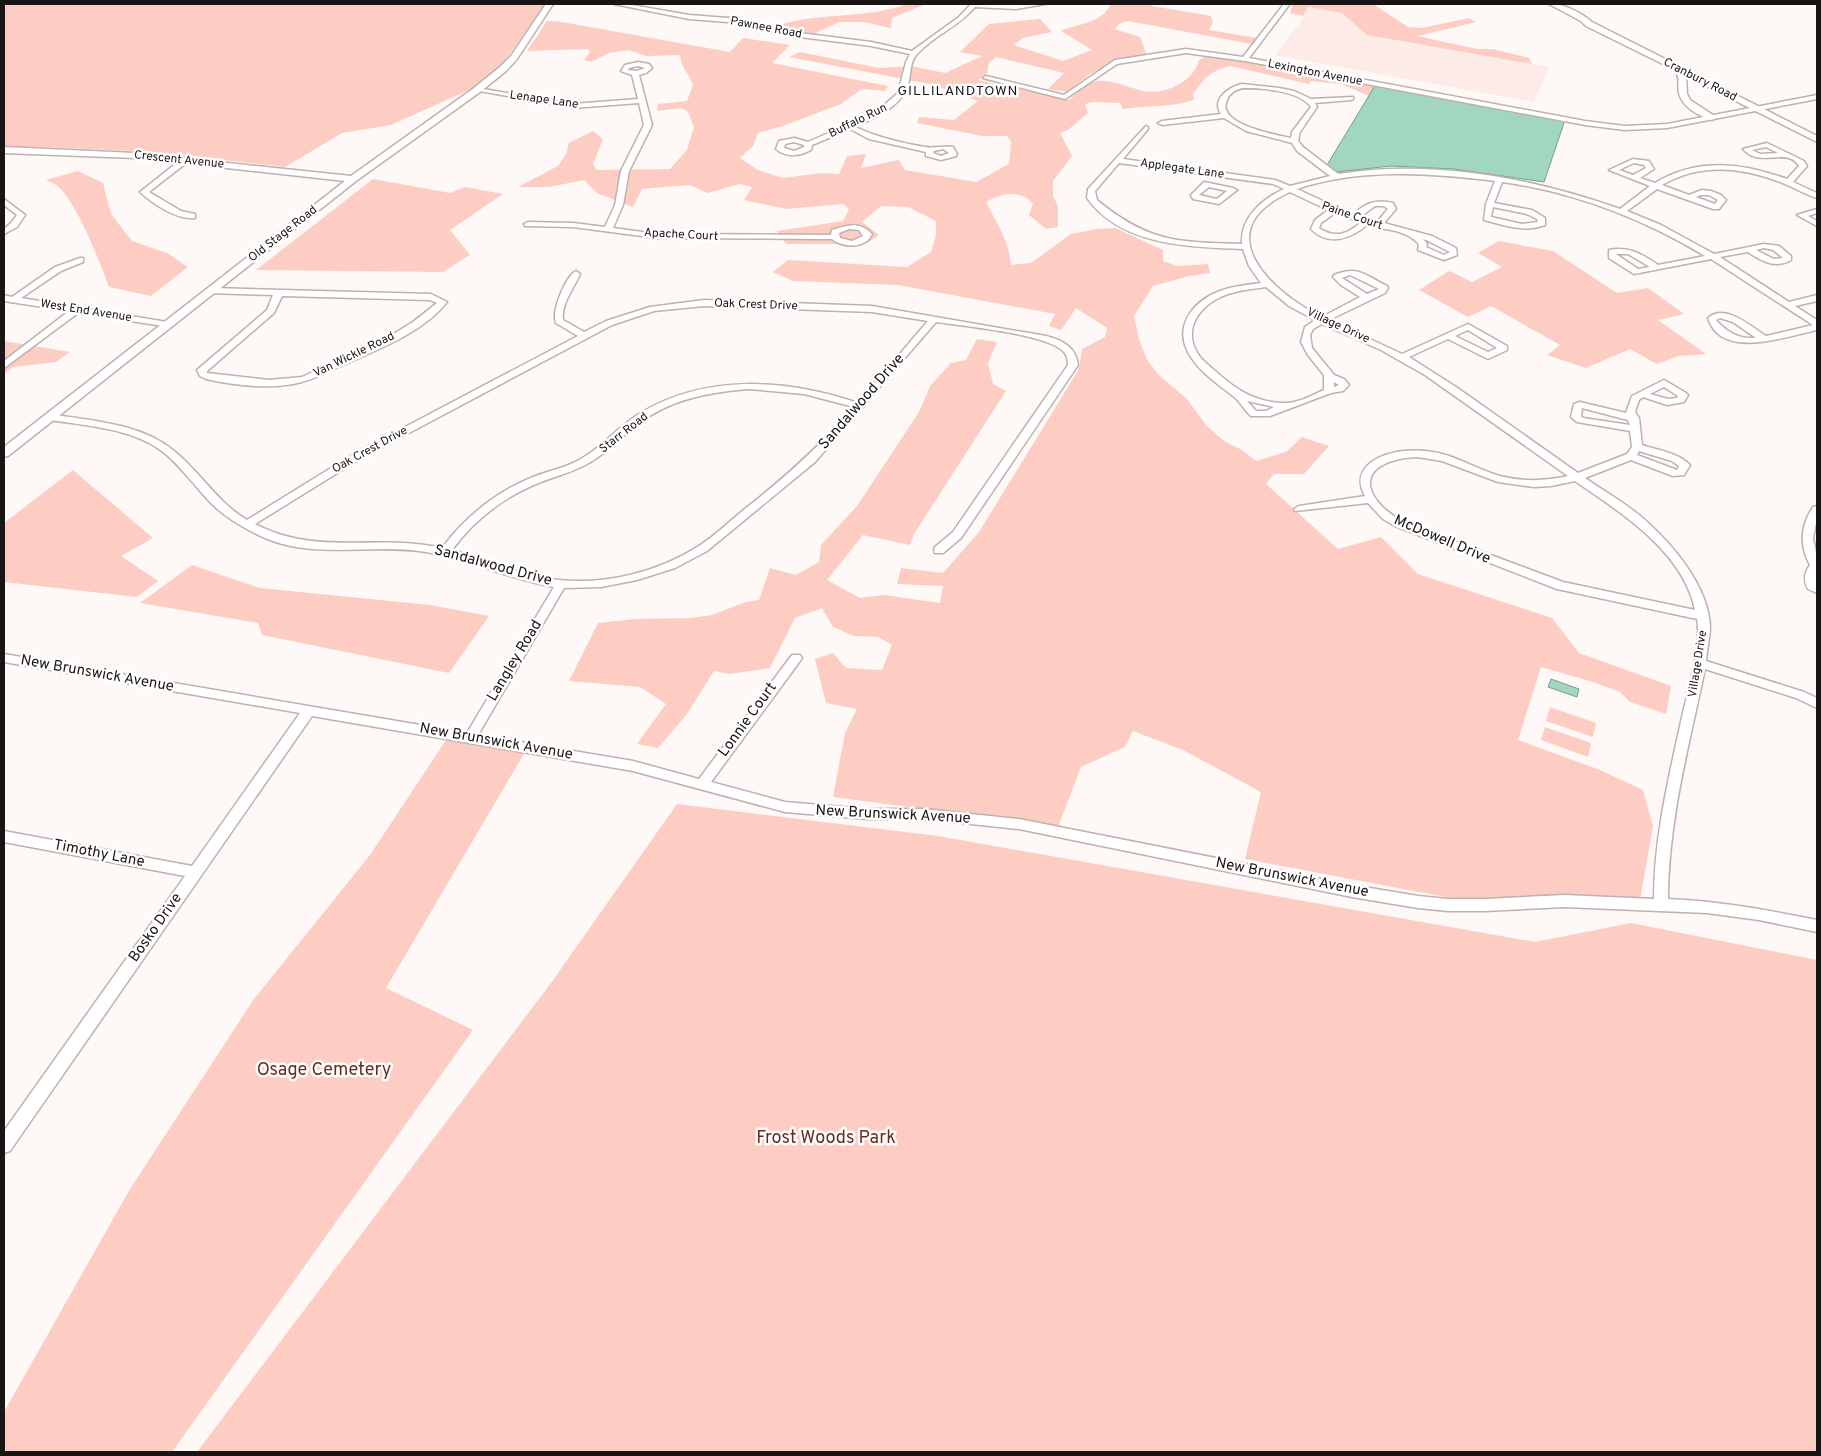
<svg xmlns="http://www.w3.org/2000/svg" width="1821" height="1456" viewBox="0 0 1821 1456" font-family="Overpass,sans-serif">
<rect width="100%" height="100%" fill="#fef8f7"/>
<!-- built -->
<path fill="#fdebe7" d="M 1307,7 L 1342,13 L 1367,35 L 1549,67 L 1534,102 L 1275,55 L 1302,20 Z"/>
<!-- green -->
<path fill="#fdcdc3" d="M 4,4 L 545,4 L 503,64 L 471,89 L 391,125 L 342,133 L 285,167 L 154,152 L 44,147 L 4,147 Z
M 900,4 L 926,4 L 892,18 L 891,28 L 864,22 L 839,22 L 814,34 L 780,25 C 820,12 864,19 904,5 Z
M 1111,4 L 1152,4 L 1152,6 L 1211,16 L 1213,22 L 1209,30 L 1257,38 L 1252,44 L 1128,21 L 1119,24 L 1115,29 L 1140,37 L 1147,56 L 1115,60 L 1090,74 L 1067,92 L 1048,89 L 1064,73 L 996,57 L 989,63 L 987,73 L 978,80 L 1069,100 C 1075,95 1083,86 1090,83 C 1105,76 1128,88 1143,91 C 1165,95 1194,82 1199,60 L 1208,55 L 1376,84 L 1369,96 L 1341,84 L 1311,81 L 1309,84 L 1230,66 C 1210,71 1205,78 1193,94 L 1194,100 C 1168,108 1149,105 1123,109 L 1120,103 L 1093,102 L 1085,104 L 1088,113 L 1068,130 L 1060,133 L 1072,156 L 1053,181 L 1053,196 L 1058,206 L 1058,227 L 1046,229 L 1029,215 L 1033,204 C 1020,189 1002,193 986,202 C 997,224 1009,240 1011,265 L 1031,263 L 1071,234 L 1097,229 L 1115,228 L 1163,250 L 1163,261 L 1177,266 L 1208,264 L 1210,273 L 1189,276 L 1153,286 L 1134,316 L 1139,339 L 1147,360 L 1159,375 L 1187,399 L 1206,425 L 1224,441 L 1242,450 L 1256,461 L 1286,452 L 1302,437 L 1329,446 L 1304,474 L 1274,474 L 1266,484 L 1338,549 L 1381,537 L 1418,574 L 1552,618 L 1579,653 L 1671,686 L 1666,714 L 1630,702 L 1620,692 L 1593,682 L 1541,667 L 1518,740 L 1600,770 L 1643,790 L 1653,826 L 1640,900 L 1456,899 L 1245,859 L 1261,792 L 1183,750 L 1133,731 L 1125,747 L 1081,767 L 1058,827 L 833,797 L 845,733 L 857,709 L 826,703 L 815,659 L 833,653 L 846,668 L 882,670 L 892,645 L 878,637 L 854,636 L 833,627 L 822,608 L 795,618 L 770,668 L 730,674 L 714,671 L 687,714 L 658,748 L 637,744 L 666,704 L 640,687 L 569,681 L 598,623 L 635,619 L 690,618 L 712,615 L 746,602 L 759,600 L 770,568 L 796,575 L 819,562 L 821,545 L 857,506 L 919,412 L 930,386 L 951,363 L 966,360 L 977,339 L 997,342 L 988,363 L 993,384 L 1006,391 L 914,534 L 910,545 L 863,535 L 827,580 L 860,598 L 884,595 L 940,603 L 943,586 L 897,584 L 901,568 L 943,573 L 979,532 L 1079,369 L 1082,349 L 1105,337 L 1107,328 L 1076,308 L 1061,330 L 1049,326 L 1055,314 L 898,285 L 793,281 L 773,272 L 788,260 L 907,267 L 931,252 L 936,235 L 936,221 L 908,207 L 881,206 L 862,222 L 879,235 L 869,242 L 835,244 L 786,244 L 777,231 L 843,221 L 849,209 L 843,204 L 786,209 L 744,200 L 752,187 L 740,184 L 707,193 L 690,185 L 642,189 L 633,207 L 597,193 L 584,180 L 549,187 L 518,187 L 558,166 L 566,154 L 569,143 L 593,131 L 603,139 L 593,164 L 597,170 L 670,169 L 687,150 L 694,127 L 688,112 L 681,108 L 657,111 L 658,104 L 687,101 L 693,85 C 689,74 681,67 680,55 L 646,56 L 628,50 L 609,53 L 591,62 L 584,60 L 590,52 L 588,49 L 527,51 L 547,21 L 556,21 L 730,52 L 743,38 L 790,45 L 772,63 L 888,86 L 885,91 L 862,89 L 841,104 L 783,126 L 758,133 L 753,146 L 740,158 L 758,170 L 783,178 L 821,173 L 839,174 L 847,156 L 866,154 L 861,168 L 899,160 L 905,170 L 976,182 L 1009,164 L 1011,142 L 1007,136 L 982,136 L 917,123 L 919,117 L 954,120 L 978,101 L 930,84 L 789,57 L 800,52 L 879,68 L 911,66 L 945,73 L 982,56 L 960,52 L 989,24 L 1040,19 L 1052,32 L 1023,38 L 1014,45 L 1063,61 L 1092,50 L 1061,31 C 1079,23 1101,24 1111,4 Z
M 1293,4 L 1373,4 L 1408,27 L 1422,28 L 1469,18 L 1476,22 L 1417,36 L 1477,49 L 1493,49 L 1529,58 L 1532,64 L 1367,35 L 1342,13 L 1308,7 L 1303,16 L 1290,13 Z
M 78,171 L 103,183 L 111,214 L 132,241 L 167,253 L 188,267 L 151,296 L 109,287 C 100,263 76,199 56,185 C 53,183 49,182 46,180 Z
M 373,179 L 450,193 L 465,187 L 503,194 L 450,230 L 470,255 L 443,272 L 256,270 Z
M 1499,241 L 1553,251 L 1617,293 L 1648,288 L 1684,314 L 1658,320 L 1706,354 L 1678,356 L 1657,364 L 1630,349 L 1586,368 L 1547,355 L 1560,345 L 1491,306 L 1468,317 L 1419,290 L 1449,271 L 1472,282 L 1502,267 L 1478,253 Z
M 4,341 L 70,352 L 56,362 L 13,367 L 4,374 Z
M 73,470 L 153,538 L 121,556 L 158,581 L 137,597 L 4,582 L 4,523 Z
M 192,565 L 260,588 L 430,605 L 489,616 L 449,673 L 262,635 L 258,623 L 140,603 Z
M 1550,707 L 1596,723 L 1593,737 L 1546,721 Z
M 1545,727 L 1591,743 L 1588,757 L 1541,740 Z
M 446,740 L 525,752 L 386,988 L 473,1030 L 172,1452 L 4,1452 L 4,1412 L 130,1189 L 254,999 L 370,855 Z
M 677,804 L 938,836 L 1535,942 L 1631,923 L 1817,960 L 1817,1452 L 197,1452 L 551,983 Z"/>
<!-- water -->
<path fill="#a1d7c0" stroke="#789d8c" d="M 1376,84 L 1565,120 L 1544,182 L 1454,169 L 1391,166 L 1336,172 L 1327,165 Z
M 1551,679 L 1579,689 L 1577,697 L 1548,687 Z"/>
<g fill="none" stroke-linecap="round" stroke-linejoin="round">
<defs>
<path id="minor" d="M 614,4 L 626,4 L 689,15 L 741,19 L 792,32 L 871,42 L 912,51 L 959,17 L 971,4 L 1045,4 L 1016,9 L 975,7 C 959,26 935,35 918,53 C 910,61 911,71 909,81 C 904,106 876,117 855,127 C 877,137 901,143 925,147 C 934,149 943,145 953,147 L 957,154 L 956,156 L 941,160 L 926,156 L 926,152 L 869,139 L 850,129 L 812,145 L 811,150 C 800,156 786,158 776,149 L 779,141 L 794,138 L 808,142 L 856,121 L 882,107 L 898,93 L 906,62 L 910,54 L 871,46 L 792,36 L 741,23 L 689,19 ZM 794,142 L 804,145 L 804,147 L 794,151 L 784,148 L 785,144 ZM 943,149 L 949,153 L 941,156 L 933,153 L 934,151 Z
M 1284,4 L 1289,5 L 1249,58 L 1585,121 L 1625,126 L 1667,124 L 1817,95 L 1817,99 L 1667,128 L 1625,130 L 1585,125 L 1245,61 L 1186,53 L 1117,64 L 1065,99 L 983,78 L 986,76 L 1064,95 L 1115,60 L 1186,49 L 1243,57 Z
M 638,62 L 649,64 L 652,68 L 646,73 L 639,75 L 652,125 L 629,171 L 623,205 L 613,228 L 657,234 L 831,235 L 832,230 C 847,225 860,221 872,234 C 866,249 843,248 832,239 L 657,238 L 573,227 L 525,226 L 524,224 L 528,222 L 573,223 L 605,227 L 615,205 L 621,171 L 644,125 L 639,103 L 573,108 L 474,90 L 477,88 L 573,104 L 638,99 L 632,75 L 621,71 L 625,65 ZM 638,66 L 645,68 L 637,71 L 628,70 L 629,68 ZM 849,229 L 859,230 L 863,236 L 852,241 L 840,238 L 839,233 Z
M 1242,84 L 1279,88 L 1294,91 L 1311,99 L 1353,97 L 1353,99 L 1351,100 L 1315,103 L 1317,107 L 1300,132 L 1298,141 L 1303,147 L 1338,174 C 1432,159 1532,178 1620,209 L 1650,186 L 1609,170 L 1633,159 L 1649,161 L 1654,169 L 1640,178 L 1655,183 C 1698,157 1742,163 1787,179 L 1799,166 C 1787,146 1760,169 1743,149 L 1767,143 L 1804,161 L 1807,166 L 1793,182 L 1817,193 L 1817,198 C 1806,195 1796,188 1785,184 C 1744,167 1701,162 1662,185 L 1689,195 L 1702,190 L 1711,191 L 1721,195 L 1726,200 L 1719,209 L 1713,209 L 1657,189 L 1627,211 L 1661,225 L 1714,254 L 1764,244 L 1779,246 L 1791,256 L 1791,260 C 1776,269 1761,261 1748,252 L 1720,257 L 1789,302 L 1817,295 L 1817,301 L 1795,306 L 1817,320 L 1817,330 C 1788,336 1721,361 1708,318 C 1725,303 1750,326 1766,336 L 1813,325 L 1711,259 L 1634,274 L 1609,258 L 1609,250 C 1629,246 1642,254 1658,265 L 1705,256 C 1643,219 1574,192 1502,182 L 1494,203 L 1532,210 L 1545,218 L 1545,225 C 1524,233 1504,225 1484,220 L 1486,204 L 1495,181 C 1429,173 1360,168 1297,189 L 1353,215 C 1365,203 1376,199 1393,203 L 1396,209 L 1384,223 L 1432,236 L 1456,248 L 1457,255 L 1444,260 L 1418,250 L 1419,244 C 1408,232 1393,230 1378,228 C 1374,228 1372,225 1368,224 C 1351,239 1329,247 1311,229 L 1315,220 L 1328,210 L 1290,192 C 1206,230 1269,291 1322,317 L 1360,297 L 1341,285 L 1333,277 L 1334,275 C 1358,265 1365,275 1387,286 L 1388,288 L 1385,293 L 1329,320 L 1402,354 L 1468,324 L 1507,346 L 1507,350 L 1488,359 L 1448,339 L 1409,357 L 1456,387 L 1578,473 L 1627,454 L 1632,447 L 1630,431 L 1577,422 L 1571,417 L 1574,404 L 1580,402 L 1626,413 L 1632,396 L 1664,380 L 1686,393 L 1688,395 L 1684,402 L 1667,405 L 1643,397 L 1639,400 L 1635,412 L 1639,418 L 1642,445 C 1657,450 1679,453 1690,465 L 1684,475 L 1673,476 L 1631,460 L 1585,478 C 1604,491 1627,504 1645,520 C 1674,546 1708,586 1710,626 C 1710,637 1707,649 1706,661 L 1804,692 L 1817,698 L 1817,708 L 1796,698 L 1705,669 C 1689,745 1668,822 1668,899 C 1719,901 1767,910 1817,920 L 1817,932 L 1759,920 L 1707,913 L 1564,907 L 1485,911 L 1448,911 L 1418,908 L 1352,897 L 1019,829 L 923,819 L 867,819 L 785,812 L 633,771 L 312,716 L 10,1151 L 4,1153 L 4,1131 L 185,876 L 4,842 L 4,831 L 192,866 L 300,713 L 4,662 L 4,654 L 467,733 L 554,587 C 510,580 470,559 426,552 C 372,543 317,560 265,538 C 245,529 224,517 209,501 C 193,484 180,465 162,451 C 130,428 88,426 50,420 L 45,417 L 50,414 C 91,421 141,423 174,451 C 201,473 217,502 247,520 L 352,455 L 578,336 L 556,323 C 551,311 566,276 576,271 L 580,274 C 574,289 561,303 563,320 L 584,332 L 606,321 L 650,307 L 704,300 L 872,306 L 1046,336 C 1062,340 1076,347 1078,365 L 961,538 L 943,553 L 935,553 L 934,550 L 935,547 L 953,532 L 1068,365 C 1068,360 1067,355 1063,351 C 1047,334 963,326 936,322 L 815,462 L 707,551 L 675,568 L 637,580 L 601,587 L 564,588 L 478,735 L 633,761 L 699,779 L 792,655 L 800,655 L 802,658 L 800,661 L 711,782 L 785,802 L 867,809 L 923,809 L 1019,819 L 1352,885 L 1418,896 L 1448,899 L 1485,899 L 1564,895 L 1654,899 C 1654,837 1669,777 1682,717 C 1688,690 1702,645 1697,619 L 1557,589 L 1395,526 L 1383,519 L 1368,503 L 1295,511 L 1294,509 L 1299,506 L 1365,496 C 1359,485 1358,475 1368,465 C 1388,447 1426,448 1449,456 C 1466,462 1483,471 1500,476 C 1523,482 1546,481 1568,476 L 1425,375 L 1381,350 L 1322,324 L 1313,329 L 1310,335 L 1312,348 L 1334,375 L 1344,379 L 1349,385 L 1343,391 L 1331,393 L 1270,416 L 1251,416 C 1244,410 1240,401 1233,396 C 1219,385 1200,372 1191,357 C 1172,329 1191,302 1220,291 C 1233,286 1247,285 1261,283 L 1249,266 L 1243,249 C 1190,247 1121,246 1087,198 L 1088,189 L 1146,126 L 1148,127 L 1148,129 L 1123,159 L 1275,180 L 1290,186 L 1330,176 L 1297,151 L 1292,143 L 1246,131 L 1224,118 L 1162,125 L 1158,123 L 1162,121 L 1221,114 C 1211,99 1229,87 1242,84 ZM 1242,88 C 1261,88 1299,90 1311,107 L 1292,132 L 1291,138 C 1276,135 1215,124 1227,100 C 1229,93 1236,90 1242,88 ZM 1766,147 L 1778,153 L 1760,154 L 1752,150 ZM 1119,163 L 1273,184 L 1284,189 C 1262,199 1240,218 1242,244 C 1178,242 1149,243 1097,200 L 1095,191 ZM 1634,163 L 1644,165 L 1646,168 L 1633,175 L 1619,170 ZM 1701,195 L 1709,195 L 1718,200 L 1715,204 L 1696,197 ZM 1375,206 L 1384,206 L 1388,209 L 1377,222 L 1360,217 ZM 1493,207 L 1527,214 L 1537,219 L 1538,222 L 1522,224 L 1491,217 ZM 1335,213 L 1361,222 C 1348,234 1335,239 1319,228 L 1321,223 ZM 1423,239 L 1426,240 L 1450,252 L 1444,255 L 1426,247 L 1427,244 ZM 1764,248 L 1773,250 L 1783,258 L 1774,259 L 1756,250 ZM 1616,254 L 1628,254 L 1650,267 L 1638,269 ZM 1350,275 L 1379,289 L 1367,294 L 1342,278 ZM 1266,287 L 1289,306 L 1315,320 L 1305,327 L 1301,342 L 1308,355 L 1324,375 L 1324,390 C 1312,395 1299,403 1285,403 C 1255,403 1235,389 1214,370 C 1209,365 1202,361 1198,354 C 1181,327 1202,303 1228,294 C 1240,290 1253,289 1266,287 ZM 704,306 L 872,312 L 928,321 L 858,403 C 786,379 706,373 639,414 C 617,427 602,448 579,460 C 565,468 548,471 533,477 C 496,492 466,516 442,548 C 376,533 319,557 255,524 L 360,459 L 612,325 L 654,311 ZM 1720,318 L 1733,322 L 1756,338 C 1738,339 1728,333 1716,320 ZM 1468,330 L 1497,348 L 1488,352 L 1455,336 ZM 1334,382 L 1339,385 L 1334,387 ZM 1664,387 L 1678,396 L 1677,398 L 1668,399 L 1650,394 ZM 749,389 L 804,394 L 854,407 C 820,446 787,476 746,508 C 730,521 716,535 699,546 C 658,572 606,585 558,580 C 522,576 487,559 452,550 C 475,519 505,496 541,482 C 556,476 573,472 587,464 C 606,454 621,437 638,424 C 670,399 710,392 749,389 ZM 1247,401 L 1274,407 L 1266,411 L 1256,411 ZM 1582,408 L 1628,420 L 1630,425 L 1583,418 L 1581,416 ZM 1639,451 L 1672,461 L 1679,466 L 1677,470 L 1637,455 ZM 1417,457 L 1442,461 L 1498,482 L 1534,487 L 1551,486 L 1575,481 C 1621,513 1683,551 1695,610 L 1563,582 L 1403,522 C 1355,494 1359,460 1417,457 Z
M 183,158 L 190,160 L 149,192 L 181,211 L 195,214 L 195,218 C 177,220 153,204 140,192 Z
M 1204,182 L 1233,188 L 1237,190 L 1219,204 L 1193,199 L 1191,195 ZM 1209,187 L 1227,191 L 1217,199 L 1199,195 Z
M 4,199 L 25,215 L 17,227 L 4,234 L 4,229 L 11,223 L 17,215 L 4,205 Z
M 1817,209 L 1817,213 L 1808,216 L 1817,221 L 1817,226 L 1797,215 Z
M 80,258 L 83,258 L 83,262 L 61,271 L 21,298 L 167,322 L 170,323 L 170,327 L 78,313 L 4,368 L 4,361 L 69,311 L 4,301 L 4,295 L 12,297 L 55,267 Z
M 210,288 L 431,294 L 447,302 C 422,333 379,349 343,365 C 327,372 311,381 293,384 C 266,389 233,385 206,379 L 200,376 L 197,370 L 267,310 L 273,295 L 207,293 L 206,291 ZM 282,296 L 430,300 L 437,303 L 413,322 L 395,333 L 302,377 L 269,380 L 207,373 L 207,371 L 274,313 Z
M 1817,506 L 1817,518 L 1813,538 L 1817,557 L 1817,593 L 1808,589 C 1803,580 1804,573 1810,565 C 1799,545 1801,525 1813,507 Z"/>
<path id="major" d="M 546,4 L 553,4 L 517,59 L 506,71 L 480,92 L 356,181 L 8,456 L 4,457 L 4,447 L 345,181 L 135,158 L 4,153 L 4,147 L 135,153 L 351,176 L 474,88 L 500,67 L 511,56 Z
M 1549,4 C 1563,3 1582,13 1592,22 L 1817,136 L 1817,142 L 1686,76 L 1687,94 L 1690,100 L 1716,117 L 1712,120 C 1699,116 1682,107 1679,93 C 1677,84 1681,79 1675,70 L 1586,26 L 1581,21 Z"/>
</defs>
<!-- minor casing -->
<use href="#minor" stroke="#beb1ae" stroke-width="3"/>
<!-- major casing -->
<use href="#major" stroke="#beb1ae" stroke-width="3"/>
<!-- minor -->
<use href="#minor" fill="#fff" fill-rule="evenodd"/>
<!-- major -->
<use href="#major" fill="#fff" fill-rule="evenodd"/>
</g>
<g text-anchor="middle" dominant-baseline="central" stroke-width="5" stroke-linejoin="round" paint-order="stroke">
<!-- far-street labels -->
<g font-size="12" fill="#191514" stroke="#fff">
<text transform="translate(766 28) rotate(11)">Pawnee Road</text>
<text transform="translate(1315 73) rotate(11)">Lexington Avenue</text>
<text transform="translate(1700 80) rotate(27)">Cranbury Road</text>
<text transform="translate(544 100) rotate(8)">Lenape Lane</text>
<text transform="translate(858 121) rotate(-26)">Buffalo Run</text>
<text transform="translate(179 160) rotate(6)">Crescent Avenue</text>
<text transform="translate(1182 169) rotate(8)">Applegate Lane</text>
<text transform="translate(1352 216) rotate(19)">Paine Court</text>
<text transform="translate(283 234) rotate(-38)">Old Stage Road</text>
<text transform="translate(681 235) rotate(3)">Apache Court</text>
<text transform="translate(756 305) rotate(2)">Oak Crest Drive</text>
<text transform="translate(86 311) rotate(9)">West End Avenue</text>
<text transform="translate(1338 326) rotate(25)">Village Drive</text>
<text transform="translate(354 355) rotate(-26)">Van Wickle Road</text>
<text transform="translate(624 433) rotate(-38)">Starr Road</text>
<text transform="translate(370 450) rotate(-29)">Oak Crest Drive</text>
<text transform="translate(1698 664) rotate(-81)">Village Drive</text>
</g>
<!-- far-neighbourhood labels -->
<g font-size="14" letter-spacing="1" fill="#191514" stroke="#fff">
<text x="958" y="91">GILLILANDTOWN</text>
</g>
<!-- street labels -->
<g font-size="15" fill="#191514" stroke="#fff">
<text transform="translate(862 402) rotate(-49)">Sandalwood Drive</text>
<text transform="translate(1442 540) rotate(23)">McDowell Drive</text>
<text transform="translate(493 566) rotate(15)">Sandalwood Drive</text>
<text transform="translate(515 661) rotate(-59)">Langley Road</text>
<text transform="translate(97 674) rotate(10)">New Brunswick Avenue</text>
<text transform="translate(748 720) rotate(-54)">Lonnie Court</text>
<text transform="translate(496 742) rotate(10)">New Brunswick Avenue</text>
<text transform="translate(893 815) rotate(3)">New Brunswick Avenue</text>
<text transform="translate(99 854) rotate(11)">Timothy Lane</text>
<text transform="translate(1292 878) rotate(11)">New Brunswick Avenue</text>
<text transform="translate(156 928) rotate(-55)">Bosko Drive</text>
</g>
<!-- near-park labels -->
<g font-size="18" fill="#6a2a1e" stroke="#fff">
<text x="324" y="1070">Osage Cemetery</text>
<text x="826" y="1138">Frost Woods Park</text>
</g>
</g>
<!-- border -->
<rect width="1821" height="1456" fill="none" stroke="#191514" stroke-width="10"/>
</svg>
